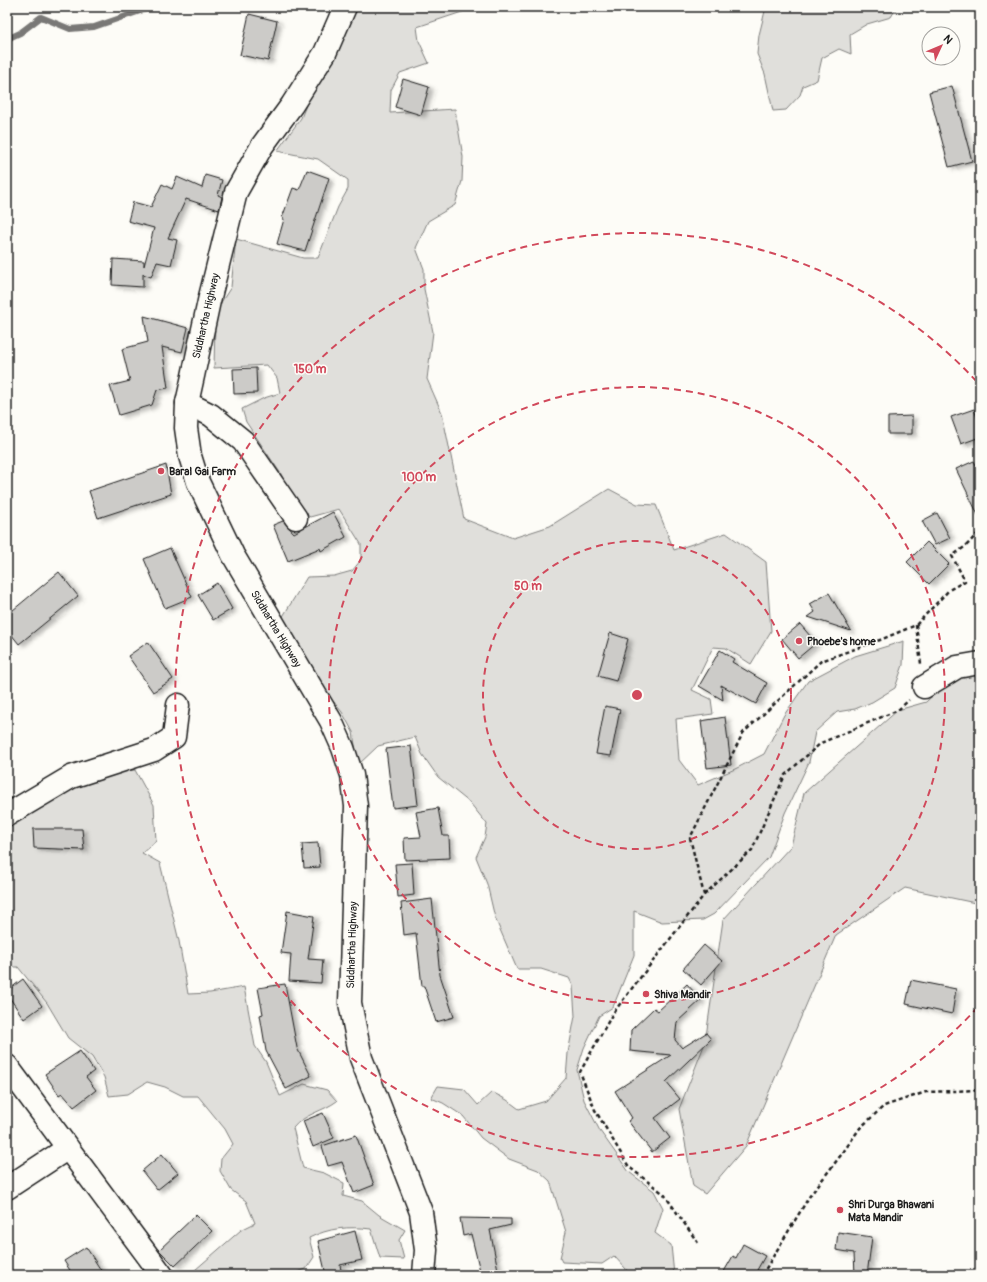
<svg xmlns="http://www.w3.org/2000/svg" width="987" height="1282" viewBox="0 0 987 1282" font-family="Pangolin,sans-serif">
<defs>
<filter id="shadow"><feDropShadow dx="4.5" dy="2.5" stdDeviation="2" flood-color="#0004"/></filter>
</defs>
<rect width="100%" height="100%" fill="#fdfcf7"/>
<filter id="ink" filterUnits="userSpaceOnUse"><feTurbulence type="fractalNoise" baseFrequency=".025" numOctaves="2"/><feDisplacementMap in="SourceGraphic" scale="8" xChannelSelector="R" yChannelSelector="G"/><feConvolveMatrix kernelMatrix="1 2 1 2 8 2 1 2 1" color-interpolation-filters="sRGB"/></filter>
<g filter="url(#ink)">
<!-- green -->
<path fill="#e0dfdb" stroke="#7e7e7c" d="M 354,7 L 477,7 L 417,27 L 419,41 L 429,63 L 400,73 L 391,90 L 390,113 L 455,109 L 463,157 L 462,181 L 455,205 L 428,221 L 416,248 L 424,269 L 424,289 L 433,332 L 427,379 L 442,413 L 464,519 L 513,538 L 550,526 L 609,489 L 637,504 L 656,505 L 674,550 L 726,533 L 766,562 L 771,631 L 751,664 L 726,648 L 713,647 L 692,690 L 711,699 L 713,714 L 676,719 L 679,760 L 698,785 L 735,769 L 764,754 L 784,715 L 808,681 L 855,656 L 904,641 L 903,665 L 895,688 L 872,702 L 855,709 L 837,712 L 815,732 L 809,762 L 785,813 L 769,857 L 714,914 L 703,920 L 662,922 L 634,911 L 634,955 L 613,1007 L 599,1016 L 584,1048 L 577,1070 L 584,1100 L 600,1131 L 629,1172 L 654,1191 L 663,1208 L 655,1233 L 671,1245 L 674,1275 L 627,1275 L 626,1269 L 614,1256 L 602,1264 L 562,1262 L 560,1258 L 566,1232 L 550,1181 L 538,1170 L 509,1159 L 481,1138 L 463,1116 L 443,1103 L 431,1098 L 438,1086 L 464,1089 L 478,1105 L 492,1092 L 507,1100 L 519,1109 L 546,1101 L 566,1078 L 568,1053 L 575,1016 L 573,986 L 569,978 L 541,969 L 517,969 L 495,918 L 487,884 L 476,857 L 485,837 L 487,824 L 470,803 L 438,777 L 422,754 L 415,737 L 378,746 L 358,765 L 353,732 L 342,712 L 327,694 L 282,618 L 307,577 L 334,576 L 352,571 L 361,560 L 361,544 L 339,509 L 310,517 L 297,508 L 281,474 L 246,422 L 242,409 L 264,398 L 280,393 L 277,378 L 267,365 L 214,368 L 215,321 L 218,307 L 231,287 L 236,239 L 303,258 L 318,258 L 338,207 L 348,189 L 348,180 L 318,159 L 277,151 L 301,118 L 310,95 L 346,34 Z
M 766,7 L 897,7 L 891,17 L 867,24 L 850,34 L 851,54 L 839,49 L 822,58 L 817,80 L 803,86 L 800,95 L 786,110 L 773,111 L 765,74 L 757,54 L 759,35 Z
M 980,650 L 980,904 L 905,888 L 836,935 L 746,1146 L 705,1194 L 693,1186 L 679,1109 L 705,1043 L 723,920 L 791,846 L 804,793 L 898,710 L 926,702 Z
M 135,770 L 154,805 L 156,841 L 142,853 L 160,863 L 179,941 L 188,994 L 210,993 L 244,987 L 255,1046 L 266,1062 L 280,1096 L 304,1084 L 327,1090 L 337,1101 C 324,1111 304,1114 293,1128 L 303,1168 L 324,1173 L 344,1183 L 343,1196 L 362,1201 L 379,1215 L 405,1230 L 399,1240 L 404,1259 L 380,1258 L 371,1229 C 348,1226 329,1228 309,1238 L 314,1257 L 306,1269 L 290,1275 L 191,1275 L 195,1270 L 241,1230 L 255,1223 L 246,1201 L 231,1190 L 220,1171 L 221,1159 L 233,1144 L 225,1129 L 198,1096 L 183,1096 L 165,1087 L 147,1082 L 128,1094 L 109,1096 L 104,1077 L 92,1057 L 68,1038 L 47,1003 L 18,967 L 7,967 L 7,822 L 100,773 Z"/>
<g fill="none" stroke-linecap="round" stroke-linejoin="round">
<!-- stream -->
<path stroke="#797876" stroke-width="6" d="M 7,39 L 20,33 L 41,17 L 70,29 L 94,27 L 152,7"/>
</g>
<!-- building -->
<path fill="#cccbc8" stroke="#1c1c1c" filter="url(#shadow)" d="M 249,14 L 277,21 L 268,61 L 240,55 Z
M 403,79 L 429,87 L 421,115 L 395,107 Z
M 952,86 L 972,161 L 949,167 L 929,92 Z
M 307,170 L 329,178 L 305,251 L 277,244 L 284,219 L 282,218 L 293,188 L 299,190 Z
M 205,175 L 222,180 L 218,195 L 222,197 L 219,210 L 186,199 L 168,238 L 177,240 L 171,265 L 157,262 L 151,277 L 143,274 L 143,287 L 112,285 L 113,259 L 144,261 L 144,266 L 154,228 L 128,221 L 133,202 L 151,207 L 162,184 L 172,189 L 177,177 L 202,188 Z
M 144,316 L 188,328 L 182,352 L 162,347 L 168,388 L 157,390 L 152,405 L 119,415 L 110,386 L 130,381 L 122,349 L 148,342 Z
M 256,368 L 257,393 L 234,394 L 233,369 Z
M 974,409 L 980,426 L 980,437 L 961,444 L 951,417 Z
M 912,416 L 912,434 L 888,434 L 888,417 Z
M 974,461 L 980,473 L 980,519 L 956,469 Z
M 166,465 L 171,494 L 98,518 L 89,491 Z
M 333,512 L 346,537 L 321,551 L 320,548 L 288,561 L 273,525 L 283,521 L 294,533 Z
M 937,513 L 950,538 L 935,545 L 922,521 Z
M 927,542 L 949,564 L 929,584 L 907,562 Z
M 170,548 L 192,597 L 165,608 L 144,559 Z
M 59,572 L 78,596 L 19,644 L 7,629 L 7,615 Z
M 217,583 L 232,609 L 213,620 L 198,595 Z
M 829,593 L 851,631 L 808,617 L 815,612 L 810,604 Z
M 800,624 L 816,643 L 798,658 L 782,639 Z
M 610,633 L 628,639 L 616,681 L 598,676 Z
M 148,642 L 173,679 L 153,692 L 128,656 Z
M 720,650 L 734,659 L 732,662 L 767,683 L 756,704 L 721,685 L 723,700 L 699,686 Z
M 605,706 L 620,709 L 611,756 L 596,754 Z
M 725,717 L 731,765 L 707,768 L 701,721 Z
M 411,746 L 418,805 L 393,808 L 386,749 Z
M 438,808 L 443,836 L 449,836 L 450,858 L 405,860 L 404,838 L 421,837 L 416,812 Z
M 33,829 L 82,829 L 84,850 L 34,848 Z
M 318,843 L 320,867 L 304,868 L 302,844 Z
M 412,863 L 414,895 L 398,897 L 395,864 Z
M 432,899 L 440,975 L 454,1017 L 436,1022 L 424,986 L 422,986 L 416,933 L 404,935 L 401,903 Z
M 287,911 L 314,916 L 308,959 L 323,960 L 321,983 L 289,981 L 291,954 L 281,953 Z
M 704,945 L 722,961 L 701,985 L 683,969 Z
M 23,979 L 42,1006 L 24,1019 L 7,994 L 7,991 Z
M 911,980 L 956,989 L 952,1014 L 906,1004 Z
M 285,984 L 297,1048 L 311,1076 L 286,1089 L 266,1051 L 260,1015 L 263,1014 L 258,988 Z
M 687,984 L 701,1000 L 677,1022 L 675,1040 L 682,1048 L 706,1033 L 711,1039 L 666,1082 L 680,1099 L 655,1118 L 670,1138 L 652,1152 L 628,1121 L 632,1118 L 615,1091 L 671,1055 L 630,1051 L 631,1030 L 654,1008 L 658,1011 Z
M 80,1051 L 94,1071 L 86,1077 L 96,1090 L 74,1107 L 62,1093 L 59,1095 L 45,1074 Z
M 323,1113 L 334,1138 L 313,1147 L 303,1121 Z
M 356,1135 L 374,1185 L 354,1193 L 342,1162 L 328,1166 L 322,1146 Z
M 162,1154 L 178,1173 L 157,1190 L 142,1171 Z
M 196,1215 L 212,1231 L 175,1266 L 159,1250 Z
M 460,1218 L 511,1219 L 511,1225 L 490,1230 L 499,1275 L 481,1275 L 471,1234 L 463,1236 Z
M 355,1231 L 362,1260 L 340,1265 L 342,1275 L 326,1275 L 318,1241 Z
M 838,1232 L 872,1237 L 867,1275 L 855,1275 L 854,1253 L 836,1250 Z
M 743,1244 L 765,1256 L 757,1270 L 765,1275 L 722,1275 L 733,1256 L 736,1258 Z
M 86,1247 L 104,1275 L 73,1275 L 64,1261 Z"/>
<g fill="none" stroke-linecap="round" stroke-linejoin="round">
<defs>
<path id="minor" d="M 187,403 L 211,415 L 243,441 L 296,518
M 924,687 L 957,667 L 980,663
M 7,815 L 71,777 L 154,750 L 174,737 L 178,705
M 7,1066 L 162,1275
M 7,1188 L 68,1148"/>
<path id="highway" d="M 345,7 L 325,53 L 292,105 L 262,146 L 236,192 L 209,301 L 193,376 L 187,403 L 186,428 L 190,456 L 198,482 L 233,555 L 331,721 L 343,748 L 352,775 L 356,806 L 350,1003 L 361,1058 L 421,1212 L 426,1250 L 424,1275"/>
</defs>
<!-- minor casing -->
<use href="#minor" stroke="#1c1c1c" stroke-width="25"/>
<!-- highway casing -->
<use href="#highway" stroke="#1c1c1c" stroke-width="25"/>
<!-- path -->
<path stroke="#1c1c1c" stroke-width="2.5" stroke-dasharray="4 3" stroke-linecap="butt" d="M 916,625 L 921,664
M 704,895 L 752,850 L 785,775 L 821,743 L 898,710 L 909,700
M 698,1243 L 664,1194 L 629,1167 L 595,1110 L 580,1072 L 613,1013 L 704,895 L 690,838 L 743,733 L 821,661 L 880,640 L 916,625 L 949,590 L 965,581 L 952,556 L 966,546 L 980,531
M 762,1275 L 809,1197 L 844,1151 L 860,1128 L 884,1106 L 926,1092 L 980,1090"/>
<!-- minor -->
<use href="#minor" stroke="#fdfcf7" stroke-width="22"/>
<!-- highway -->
<use href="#highway" stroke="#fdfcf7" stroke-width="22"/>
</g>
</g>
<!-- distance rings -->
<g fill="none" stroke="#d1495b" stroke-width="2" stroke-dasharray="7 5">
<circle cx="637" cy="695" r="154"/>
<circle cx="637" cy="695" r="308"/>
<path d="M978 1007A462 462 0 1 1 978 383"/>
</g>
<!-- markers -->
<g fill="#d1495b" stroke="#fdfcf7" stroke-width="1.5">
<circle cx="161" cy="471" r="4"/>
<circle cx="799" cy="641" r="4"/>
<circle cx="646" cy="994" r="4"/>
<circle cx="840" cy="1210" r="4"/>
</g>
<g text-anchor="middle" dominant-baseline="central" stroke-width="3" stroke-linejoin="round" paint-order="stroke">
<!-- street labels -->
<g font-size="11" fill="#1c1c1c" stroke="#fdfcf7">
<text transform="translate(206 316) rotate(-77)">Siddhartha Highway</text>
<text transform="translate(276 629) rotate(59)">Siddhartha Highway</text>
<text transform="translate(352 945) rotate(-88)">Siddhartha Highway</text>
</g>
<!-- poi labels -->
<g font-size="11" font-weight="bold" fill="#1c1c1c" stroke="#fdfcf7" text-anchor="start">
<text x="169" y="471">Baral Gai Farm</text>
<text x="807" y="641">Phoebe's home</text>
<text x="654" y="994">Shiva Mandir</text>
<text x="848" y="1204">Shri Durga Bhawani<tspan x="848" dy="13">Mata Mandir</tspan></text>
</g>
</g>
<circle cx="637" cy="695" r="6" fill="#d1495b" stroke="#fdfcf7" stroke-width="2"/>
<g font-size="12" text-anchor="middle" font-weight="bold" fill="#d1495b" stroke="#fdfcf7" stroke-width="3" stroke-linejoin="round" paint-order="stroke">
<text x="310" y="373">150 m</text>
<text x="419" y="481">100 m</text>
<text x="528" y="590">50 m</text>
</g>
<!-- margin -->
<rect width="987" height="1282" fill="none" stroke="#fdfcf7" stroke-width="24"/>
<rect x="12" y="12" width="963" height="1258" fill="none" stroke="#1c1c1c" stroke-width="1.5" filter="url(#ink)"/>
<!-- north arrow -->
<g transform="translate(941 46) rotate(46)"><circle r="19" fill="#fdfcf7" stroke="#a3a29f"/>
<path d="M0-3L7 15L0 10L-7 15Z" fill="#d1495b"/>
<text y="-6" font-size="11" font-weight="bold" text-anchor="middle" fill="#1c1c1c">N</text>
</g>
</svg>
